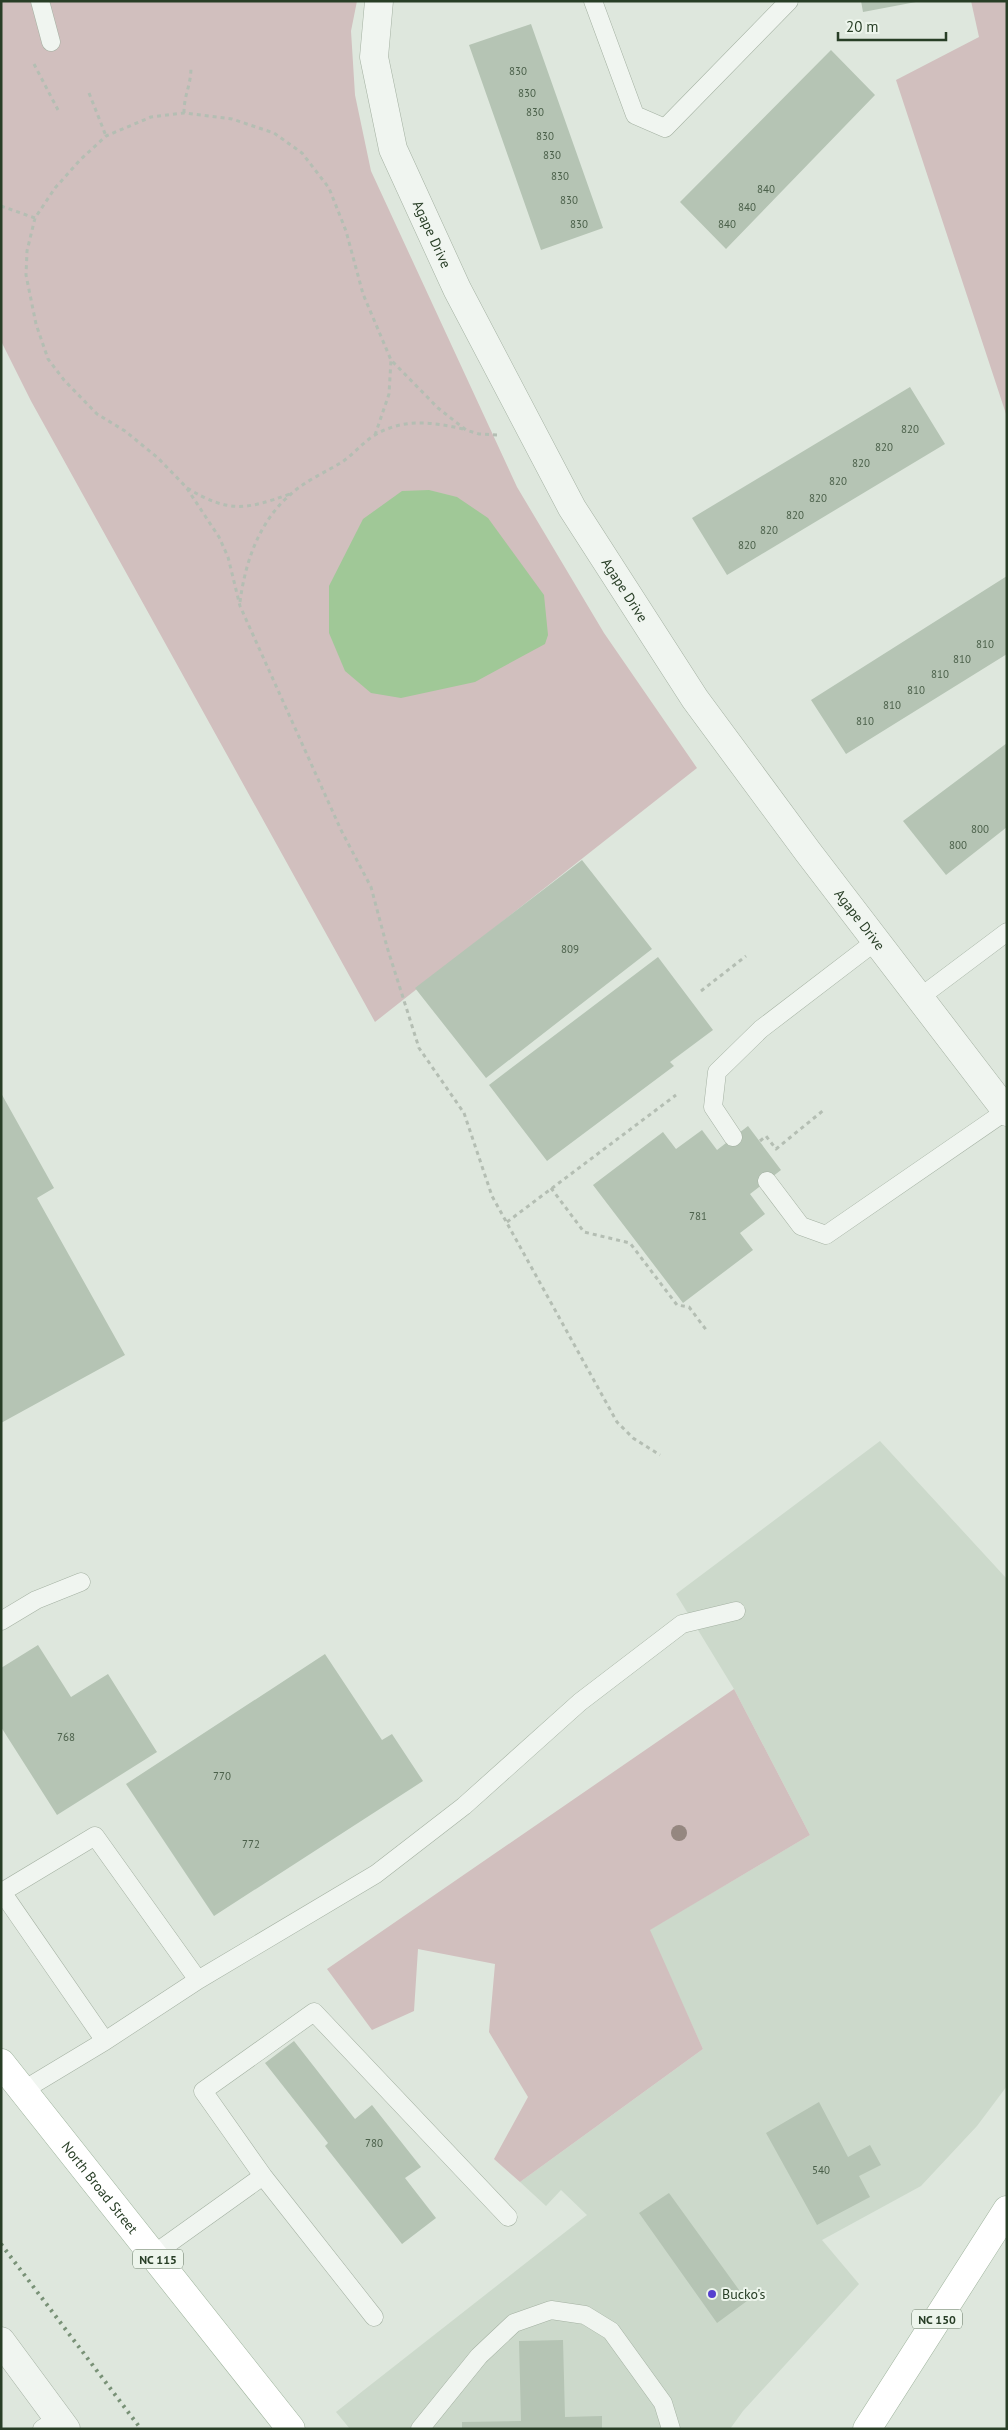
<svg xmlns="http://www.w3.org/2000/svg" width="1008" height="2430" viewBox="0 0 1008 2430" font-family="'PT Sans',sans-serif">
<rect width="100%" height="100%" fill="#dee7dd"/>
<!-- built -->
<path fill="#ccd9cb" d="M 880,1441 L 1007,1579 L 1007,2086 L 977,2126 L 921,2186 L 822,2240 L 859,2284 L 743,2411 L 730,2429 L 350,2429 L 336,2412 L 587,2215 L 561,2190 L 546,2206 L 520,2182 L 703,2049 L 649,1930 L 810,1835 L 734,1689 L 676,1594 Z"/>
<!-- green -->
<path fill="#d1bfbe" d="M 1,1 L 357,1 L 351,31 L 355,95 L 371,171 L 517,487 L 604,633 L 697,768 L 375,1022 L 31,401 L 1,341 Z
M 971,1 L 1007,1 L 1007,417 L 896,80 L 979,37 Z
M 734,1689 L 810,1835 L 650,1930 L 703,2049 L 520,2182 L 494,2159 L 528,2097 L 489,2032 L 495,1964 L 418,1949 L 414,2011 L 372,2030 L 327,1969 Z"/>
<!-- water -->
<path fill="#a0c897" d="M 429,490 L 457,497 L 488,518 L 544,595 L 548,635 L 545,644 L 475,682 L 401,698 L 371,693 L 345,671 L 329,633 L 329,586 L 363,519 L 402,491 Z"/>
<!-- building -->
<path fill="#b5c4b4" d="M 861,1 L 916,1 L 916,2 L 863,12 Z
M 531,24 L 603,228 L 541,250 L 469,45 Z
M 831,50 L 875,95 L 726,249 L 680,202 Z
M 910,387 L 945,444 L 727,575 L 692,518 Z
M 1007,576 L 1007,654 L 846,754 L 811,700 Z
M 1007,743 L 1007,827 L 946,875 L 903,821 Z
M 582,860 L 652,949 L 486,1078 L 415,988 Z
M 658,957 L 713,1030 L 670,1062 L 674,1066 L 547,1161 L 489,1085 Z
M 1,1093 L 54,1188 L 37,1198 L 125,1355 L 1,1423 Z
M 748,1126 L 781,1170 L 750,1194 L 765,1214 L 740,1233 L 753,1250 L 683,1303 L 593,1185 L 663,1132 L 676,1149 L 702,1130 L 717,1150 Z
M 38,1645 L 71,1697 L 108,1674 L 157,1752 L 57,1815 L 1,1727 L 1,1668 Z
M 325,1654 L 382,1740 L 392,1734 L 423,1781 L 214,1916 L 126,1784 Z
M 294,2041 L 355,2119 L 372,2105 L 421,2167 L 405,2178 L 436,2218 L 402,2244 L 325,2146 L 328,2143 L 265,2063 Z
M 819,2102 L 848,2157 L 870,2145 L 881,2165 L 859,2176 L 870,2197 L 817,2225 L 766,2133 Z
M 669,2193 L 747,2301 L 717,2323 L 639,2213 Z
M 563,2340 L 565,2417 L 602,2416 L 602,2429 L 462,2429 L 462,2422 L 521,2421 L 519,2341 Z"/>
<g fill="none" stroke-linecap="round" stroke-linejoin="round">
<defs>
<path id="lane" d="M 40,1 L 51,42
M 593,1 L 635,115 L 665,128 L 789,1
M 919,998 L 1007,932
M 733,1137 L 713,1107 L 717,1072 L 761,1029 L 876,941
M 767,1181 L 801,1226 L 826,1235 L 1006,1111
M 1,1621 L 36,1600 L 81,1582
M 198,1980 L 105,2041 L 2,1892 L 95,1836 L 198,1980 L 376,1874 L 464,1806 L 580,1702 L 682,1624 L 736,1611
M 22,2091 L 105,2041
M 263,2176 L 203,2091 L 314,2012 L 508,2217
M 154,2254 L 263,2176 L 374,2317
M 42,2429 L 58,2418
M 420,2429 L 479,2356 L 514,2323 L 551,2310 L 585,2315 L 611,2331 L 663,2403 L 671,2429"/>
<g id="street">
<path id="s1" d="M 379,1 L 374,57 L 393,149 L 457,289 L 572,508 L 695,699 L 808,852 L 1007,1112"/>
<path d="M 1,2341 L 66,2429"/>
</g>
<g id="primary">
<path id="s2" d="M 1,2063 L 291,2429"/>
<path d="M 867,2429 L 1007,2210"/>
</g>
</defs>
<!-- lane casing -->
<use href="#lane" stroke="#a4b1a2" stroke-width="19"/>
<!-- street casing -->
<use href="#street" stroke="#a4b1a2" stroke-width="29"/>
<!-- primary casing -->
<use href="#primary" stroke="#9eb39c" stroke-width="29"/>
<!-- path -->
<path stroke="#b4beb3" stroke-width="3" stroke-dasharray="4 4" stroke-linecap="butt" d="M 34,64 L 58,110
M 89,93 L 106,136
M 184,113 C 184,94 191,86 191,67
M 1,206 L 35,218
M 375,435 L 389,394 L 391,360
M 497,435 L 479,434 L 466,430 L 438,408 L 391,360 L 363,294 L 346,231 L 329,188 L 302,153 L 274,133 L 232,119 L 184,113 L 151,117 L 106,136 L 80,160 L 55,188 L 35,218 L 27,251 L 26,275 L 36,324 L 48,359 L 64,380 L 97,414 L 125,431 L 158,458 L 186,487 L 219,537 L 228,557 L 240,606 L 341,830 L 371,887 L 387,947 L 419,1048 L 464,1113 L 492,1196 L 617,1422 L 633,1438 L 660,1455
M 187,488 C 229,513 245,510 290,494
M 240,602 C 245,563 259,521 291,494 C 305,481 326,472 342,462 C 354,454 363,442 375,435 C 403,418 433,422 463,429
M 701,991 L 746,956
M 760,1141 L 766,1136 L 776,1149 L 825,1109
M 551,1188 L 584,1232 L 630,1243 L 677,1305 L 689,1307 L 707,1331
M 507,1222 L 676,1095"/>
<!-- lane -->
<use href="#lane" stroke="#f0f5f0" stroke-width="18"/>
<!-- street -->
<use href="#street" stroke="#f0f5f0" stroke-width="28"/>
<!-- primary -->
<use href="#primary" stroke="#fff" stroke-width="28"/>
<!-- rail -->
<path stroke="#789176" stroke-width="4" stroke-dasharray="2.5 5" stroke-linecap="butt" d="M 1,2244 L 141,2429"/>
</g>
<!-- trees -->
<circle fill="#958780" cx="679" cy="1833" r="8"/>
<!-- markers -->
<circle fill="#553fcf" stroke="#edf5ec" stroke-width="2" cx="712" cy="2294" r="5"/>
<g text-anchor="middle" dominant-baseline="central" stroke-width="4" stroke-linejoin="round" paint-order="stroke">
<!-- number labels -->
<g font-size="11" fill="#4b604a">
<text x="518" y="71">830</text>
<text x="527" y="93">830</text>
<text x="535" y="112">830</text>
<text x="545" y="136">830</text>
<text x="552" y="155">830</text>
<text x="560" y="176">830</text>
<text x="766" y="189">840</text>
<text x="569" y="200">830</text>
<text x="747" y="207">840</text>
<text x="579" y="224">830</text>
<text x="727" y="224">840</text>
<text x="910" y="429">820</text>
<text x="884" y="447">820</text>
<text x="861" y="463">820</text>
<text x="838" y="481">820</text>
<text x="818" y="498">820</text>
<text x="795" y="515">820</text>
<text x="769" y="530">820</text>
<text x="747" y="545">820</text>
<text x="985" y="644">810</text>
<text x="962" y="659">810</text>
<text x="940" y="674">810</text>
<text x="916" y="690">810</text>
<text x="892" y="705">810</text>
<text x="865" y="721">810</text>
<text x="980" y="829">800</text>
<text x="958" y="845">800</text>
<text x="570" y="949">809</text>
<text x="698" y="1216">781</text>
<text x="66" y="1737">768</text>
<text x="222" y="1776">770</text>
<text x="251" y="1844">772</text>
<text x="374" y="2143">780</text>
<text x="821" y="2170">540</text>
</g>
<!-- shield labels -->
<g fill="#edf5ec" stroke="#637561" stroke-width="1">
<rect x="133" y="2249.5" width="50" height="19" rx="4"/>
<rect x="912" y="2309.5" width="50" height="19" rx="4"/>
</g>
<g font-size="12" font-weight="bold" fill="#283e26">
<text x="158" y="2259">NC 115</text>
<text x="937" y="2319">NC 150</text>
</g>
<!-- street labels -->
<g font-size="14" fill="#283e26" stroke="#edf5ec">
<text stroke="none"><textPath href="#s1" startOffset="244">Agape Drive</textPath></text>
<text stroke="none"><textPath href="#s1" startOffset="649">Agape Drive</textPath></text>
<text stroke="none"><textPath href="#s1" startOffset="1054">Agape Drive</textPath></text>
<text stroke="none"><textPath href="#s2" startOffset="159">North Broad Street</textPath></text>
</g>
<!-- poi labels -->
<g font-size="14" fill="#283e26" stroke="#edf5ec" text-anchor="start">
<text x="722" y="2294">Bucko's</text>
</g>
</g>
<!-- border -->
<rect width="1008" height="2430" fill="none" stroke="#283e26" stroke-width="5"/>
<!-- scale -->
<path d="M838 32v8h108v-8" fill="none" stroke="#283e26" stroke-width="2.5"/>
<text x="846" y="32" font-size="15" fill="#283e26" stroke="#edf5ec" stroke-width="4" paint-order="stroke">20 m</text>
</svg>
